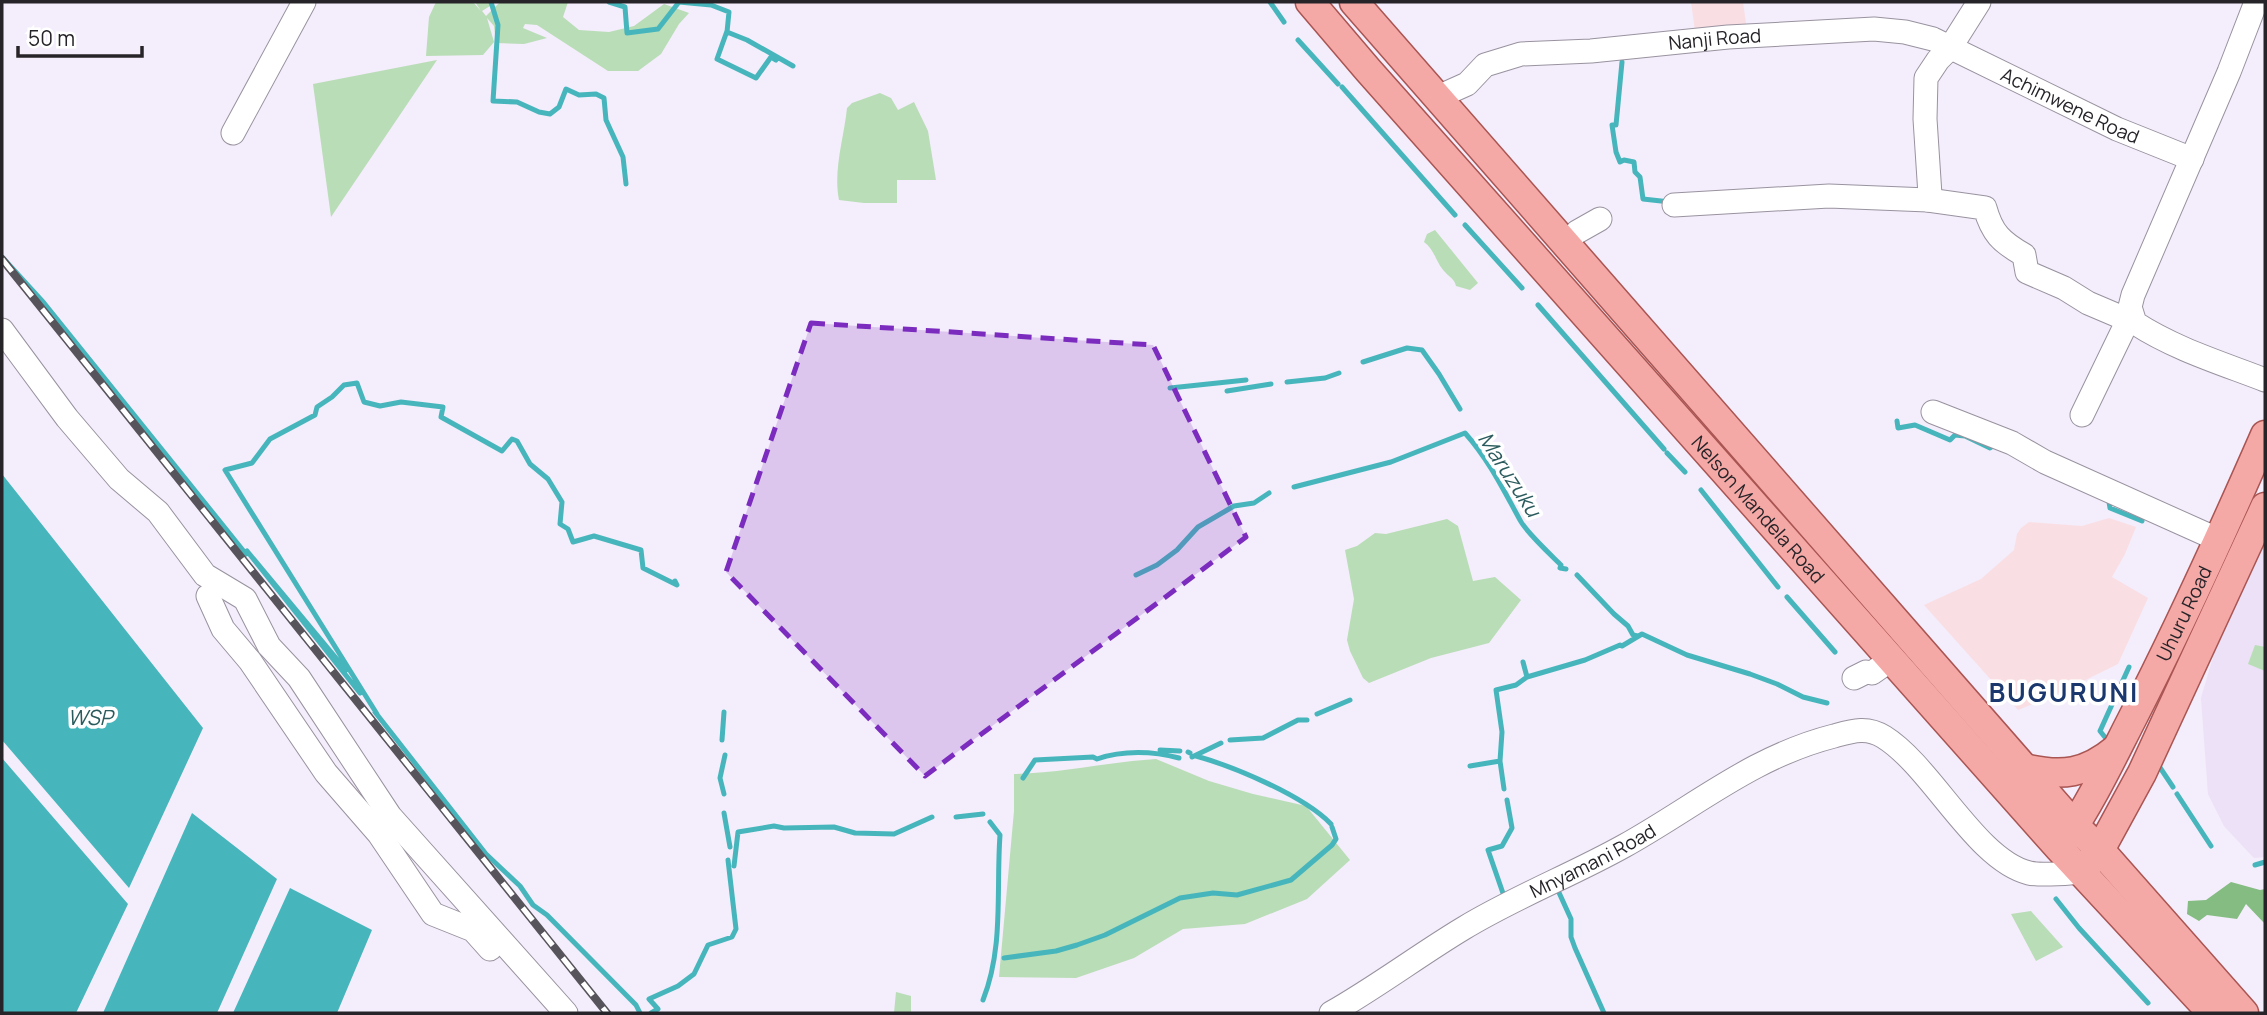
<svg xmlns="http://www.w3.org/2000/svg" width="2267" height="1015" viewBox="0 0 2267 1015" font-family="Manrope,sans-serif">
<rect width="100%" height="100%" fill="#f4edfb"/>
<!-- commercial -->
<path fill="#f9dfe3" d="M 1691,2 L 1743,2 L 1747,30 L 1696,38 Z
M 2109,518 L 2136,527 L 2125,554 L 2112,577 L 2148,598 L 2118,664 L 2057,694 L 2018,710 L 1924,605 L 1981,579 L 2014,550 L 2017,534 L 2021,528 L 2029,522 L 2082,526 Z"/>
<!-- education -->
<path fill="#ece1f6" d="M 2265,540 L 2265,857 L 2254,858 L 2224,826 L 2208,794 L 2201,698 L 2221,630 Z"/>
<!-- green -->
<path fill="#b9ddb7" d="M 436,2 L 473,2 L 481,11 L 475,2 L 490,2 L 490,6 L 482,11 L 486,16 L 500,2 L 568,2 L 563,17 L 579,30 L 609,32 L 634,26 L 664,4 L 689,13 L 679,24 L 661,54 L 638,71 L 608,71 L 537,25 L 525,24 L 523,28 L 547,38 L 524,44 L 496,43 L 494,26 L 487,18 L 494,42 L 483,55 L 426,56 L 429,17 Z
M 437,60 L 331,217 L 313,84 Z
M 880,93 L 891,98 L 898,110 L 914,102 L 928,131 L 936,180 L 897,180 L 897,203 L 864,203 L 839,200 C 833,170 844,138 847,108 L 852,103 Z
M 1435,230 L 1478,283 L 1470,290 L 1456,286 C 1454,278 1450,278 1445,272 C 1436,263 1435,250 1424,242 L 1427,234 Z
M 1447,519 L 1458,526 L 1473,581 L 1495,577 L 1521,600 L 1489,643 L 1431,658 L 1369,683 L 1363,678 L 1350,651 L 1347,640 L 1354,599 L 1345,550 L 1357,546 L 1375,533 L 1386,534 Z
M 2255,645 L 2265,647 L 2265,671 L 2248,664 Z
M 1156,759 L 1209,781 L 1253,794 L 1306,806 L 1350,860 L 1307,899 L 1245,924 L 1183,929 L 1134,958 L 1076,978 L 999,977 L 1014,811 L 1014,774 C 1062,773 1108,762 1156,759 Z
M 2031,911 L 2063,947 L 2036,961 L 2011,914 Z
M 896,992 L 911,996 L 911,1013 L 894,1013 Z"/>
<!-- forest -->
<path fill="#84bc82" d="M 2231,882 L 2260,890 L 2265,889 L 2265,924 L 2246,904 L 2237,919 L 2207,915 L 2199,921 L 2187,914 L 2188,901 L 2206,900 Z"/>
<!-- water -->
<path fill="#47b6bc" d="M 2,474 L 203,728 L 129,888 L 2,740 Z
M 2,758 L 128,904 L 76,1013 L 2,1013 Z
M 192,813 L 277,879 L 217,1013 L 103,1013 Z
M 290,888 L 372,930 L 337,1013 L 233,1013 Z"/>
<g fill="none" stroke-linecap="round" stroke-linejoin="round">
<!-- stream -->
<path stroke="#47b6bc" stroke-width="5" d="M 491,2 L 498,25 L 493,101 L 517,102 L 539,112 L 550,114 L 559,107 L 566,89 L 579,95 L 596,94 L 604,98 L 606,120 L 623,157 L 626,184
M 609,2 L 625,7 L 627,33 L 658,29 L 679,2 L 711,5 L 729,12 L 727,32 L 747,40 L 793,66
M 1270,2 L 1284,22
M 727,31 L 717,59 L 756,78 L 771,57 L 776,60
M 1298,40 L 1338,84
M 1622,62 L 1616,125 L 1612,125 L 1616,152 L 1620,162 L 1624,160 L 1634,162 L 1635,172 L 1640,177 L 1643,199 L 1670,202
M 1342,87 L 1455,215
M 1465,225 L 1522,288
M 2,257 L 44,303 L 246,554
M 1538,305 L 1664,449
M 1363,362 L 1407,348 L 1422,350 L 1439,374 L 1460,409
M 1287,382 L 1325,378 L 1339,373
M 1170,388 L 1246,380
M 1227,391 L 1271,384
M 1897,421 L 1898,428 L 1915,425 L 1950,440 L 1955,435 L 1965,436 L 1990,448 L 1997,443
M 1667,453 L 1685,472
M 1294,487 L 1391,462 L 1465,433 C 1489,460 1503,489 1520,520 C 1526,532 1551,555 1561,565 L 1560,568 L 1566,569
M 1701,490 L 1778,587
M 2108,496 L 2110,508 L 2142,521
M 1136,575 L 1157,565 L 1177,550 L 1198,527 L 1234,506 L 1254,503 L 1269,493
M 1577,575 L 1614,614 L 1628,626 L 1633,635 L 1638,636
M 1787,597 L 1835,652
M 1523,662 L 1527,677
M 346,670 L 247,551 L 360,693
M 375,712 L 486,854 L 520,886 L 533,905 L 547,915 L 636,1005 L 640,1013
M 377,714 L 225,470 L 252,463 L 270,439 L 315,415 L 317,407 L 332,397 L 344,385 L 357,383 L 364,402 L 380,406 L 401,402 L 443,407 L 441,417 L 502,451 L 512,439 L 517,441 L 530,464 L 548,479 L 562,502 L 560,524 L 568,529 L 573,542 L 594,536 L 641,550 L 643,568 L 677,585 L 675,581
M 1317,714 L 1350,700
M 722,740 L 724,712
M 1230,740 L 1263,738 L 1298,720 L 1307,720
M 2108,741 L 2100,731 L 2129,667
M 1160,750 L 1180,751
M 1188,752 L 1190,753
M 1196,756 C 1235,767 1304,796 1331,824
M 1192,757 L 1221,743
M 2157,763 L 2173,787
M 1470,766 L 1500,761
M 1023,778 L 1035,760 L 1093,757 L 1097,759 C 1123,750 1153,751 1179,758
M 1504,789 L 1500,761 L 1502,732 L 1496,690 L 1516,685 L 1527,677 L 1585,660 L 1620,645 L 1622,646 L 1642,634 L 1687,655 L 1750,674 L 1777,684 L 1803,697 L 1827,703
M 724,794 L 720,778 L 725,755
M 2177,794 L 2211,846
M 724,813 L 730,847
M 956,817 L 983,814
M 2255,865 L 2265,862
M 734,866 L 738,832 L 774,826 L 784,828 L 834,827 L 855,833 L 894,834 L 932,817
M 1556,886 L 1571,919 L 1571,937 L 1575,948 L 1604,1013
M 1505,899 L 1488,850 L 1502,846 L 1512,828 L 1507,800
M 2056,899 L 2079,928 L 2148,1003
M 1004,958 L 1056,951 L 1077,945 L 1105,935 L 1180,898 L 1213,893 L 1237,895 L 1291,880 L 1332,845 L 1336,839 L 1332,827
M 983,1000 C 1004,947 996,891 1000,835 L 990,822
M 651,1013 L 658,1009 L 649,999 L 678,986 L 694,974 L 708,945 L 732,937 L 736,929 L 728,860"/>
<defs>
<g id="minor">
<path d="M 2256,2 L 2229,72 L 2133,295 L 2130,307 L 2135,323 C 2175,349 2221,363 2265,380"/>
<path id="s1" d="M 1438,97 L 1467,84 L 1485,65 L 1521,54 L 1591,51 L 1728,37 L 1874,29 L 1905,32 L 1933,39 L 2117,129 L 2192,159"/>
<path d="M 233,133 L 304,2"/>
<path d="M 1928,200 L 1930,195 L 1925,119 L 1926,78 L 1938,60 L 1950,48 L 1979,2"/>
<path d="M 1674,205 L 1829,196 L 1928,200 L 1985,208 C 1992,233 2001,242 2024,255 L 2027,272 L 2064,288 L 2088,303 L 2135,323"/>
<path d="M 1577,232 L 1600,219"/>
<path d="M 2,330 L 67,418 L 119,479 L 158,512 L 205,575 L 245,599 L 269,646 L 299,678 L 390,816 L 566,1013"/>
<path d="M 1933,412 L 2012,443 L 2045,462 L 2219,540"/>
<path d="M 2082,415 L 2128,320"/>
<path d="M 208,596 L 223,629 L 250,661 L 326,773 L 379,834 L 433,914 L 473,930 L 490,949"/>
<path d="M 1854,678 L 1866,672 L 1872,673 L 1892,659"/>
<path id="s2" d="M 1331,1013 C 1377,987 1419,955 1464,928 C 1515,897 1572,875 1624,846 C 1696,806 1752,757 1834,736 C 1852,731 1867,726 1884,737 C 1932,767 1976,860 2029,873 C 2042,876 2067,873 2081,872"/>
</g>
<g id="major">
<path id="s3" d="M 1310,2 L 1368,70 L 2059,848 L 2212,1013"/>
<path d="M 1354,2 L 2075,826 L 2100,850 L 2244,1013"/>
<path d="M 2024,768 C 2062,777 2086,774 2116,749"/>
<path id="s4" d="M 2065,840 C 2091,802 2111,760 2132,719 C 2180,626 2223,531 2265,435"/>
<path d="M 2088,864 L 2100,850 L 2142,773 L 2265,507"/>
</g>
</defs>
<!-- minor casing -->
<use href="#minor" stroke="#99929f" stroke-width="25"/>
<!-- major casing -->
<use href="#major" stroke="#a95553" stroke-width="31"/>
<!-- minor -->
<use href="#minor" stroke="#fff" stroke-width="23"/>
<!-- major -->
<use href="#major" stroke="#f5a9a6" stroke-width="28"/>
<defs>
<path id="rail" d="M 2,259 L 607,1013"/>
</defs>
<!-- rail casing -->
<use href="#rail" stroke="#58545b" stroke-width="8"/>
<!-- rail -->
<use href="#rail" stroke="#fff" stroke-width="5" stroke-dasharray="16" stroke-linecap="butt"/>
</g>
<!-- marked area -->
<path fill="#7b2cbf" fill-opacity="0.2" stroke="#7b2cbf" stroke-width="5" stroke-dasharray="14 9" stroke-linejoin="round" d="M 811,323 L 1153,345 L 1246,537 L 925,776 L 726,572 Z"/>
<g text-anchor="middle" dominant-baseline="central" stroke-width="7" stroke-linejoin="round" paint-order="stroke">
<!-- street labels -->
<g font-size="19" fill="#272429" stroke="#fff">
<text stroke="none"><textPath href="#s1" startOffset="290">Nanji Road</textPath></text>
<text stroke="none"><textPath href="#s1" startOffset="662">Achimwene Road</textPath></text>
<text stroke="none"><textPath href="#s3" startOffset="677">Nelson Mandela Road</textPath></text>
<text stroke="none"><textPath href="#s4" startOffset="256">Uhuru Road</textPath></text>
<text stroke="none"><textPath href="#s2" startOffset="303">Mnyamani Road</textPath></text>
</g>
<!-- water labels -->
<g font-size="21" font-style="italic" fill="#2b5b5d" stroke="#fff">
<text transform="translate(1510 474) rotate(57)">Maruzuku</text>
<text x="90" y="717">WSP</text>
</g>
<!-- district labels -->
<g font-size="26" font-weight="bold" letter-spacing="2" fill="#1a386d" stroke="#fff">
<text x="2064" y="692">BUGURUNI</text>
</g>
</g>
<!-- border -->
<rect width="2267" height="1015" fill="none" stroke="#272429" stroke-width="7"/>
<!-- scale -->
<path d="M18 46v10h124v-10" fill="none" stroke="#272429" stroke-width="3.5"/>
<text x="28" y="46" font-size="21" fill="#272429" stroke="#ffffff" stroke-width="5" paint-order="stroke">50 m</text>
</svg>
